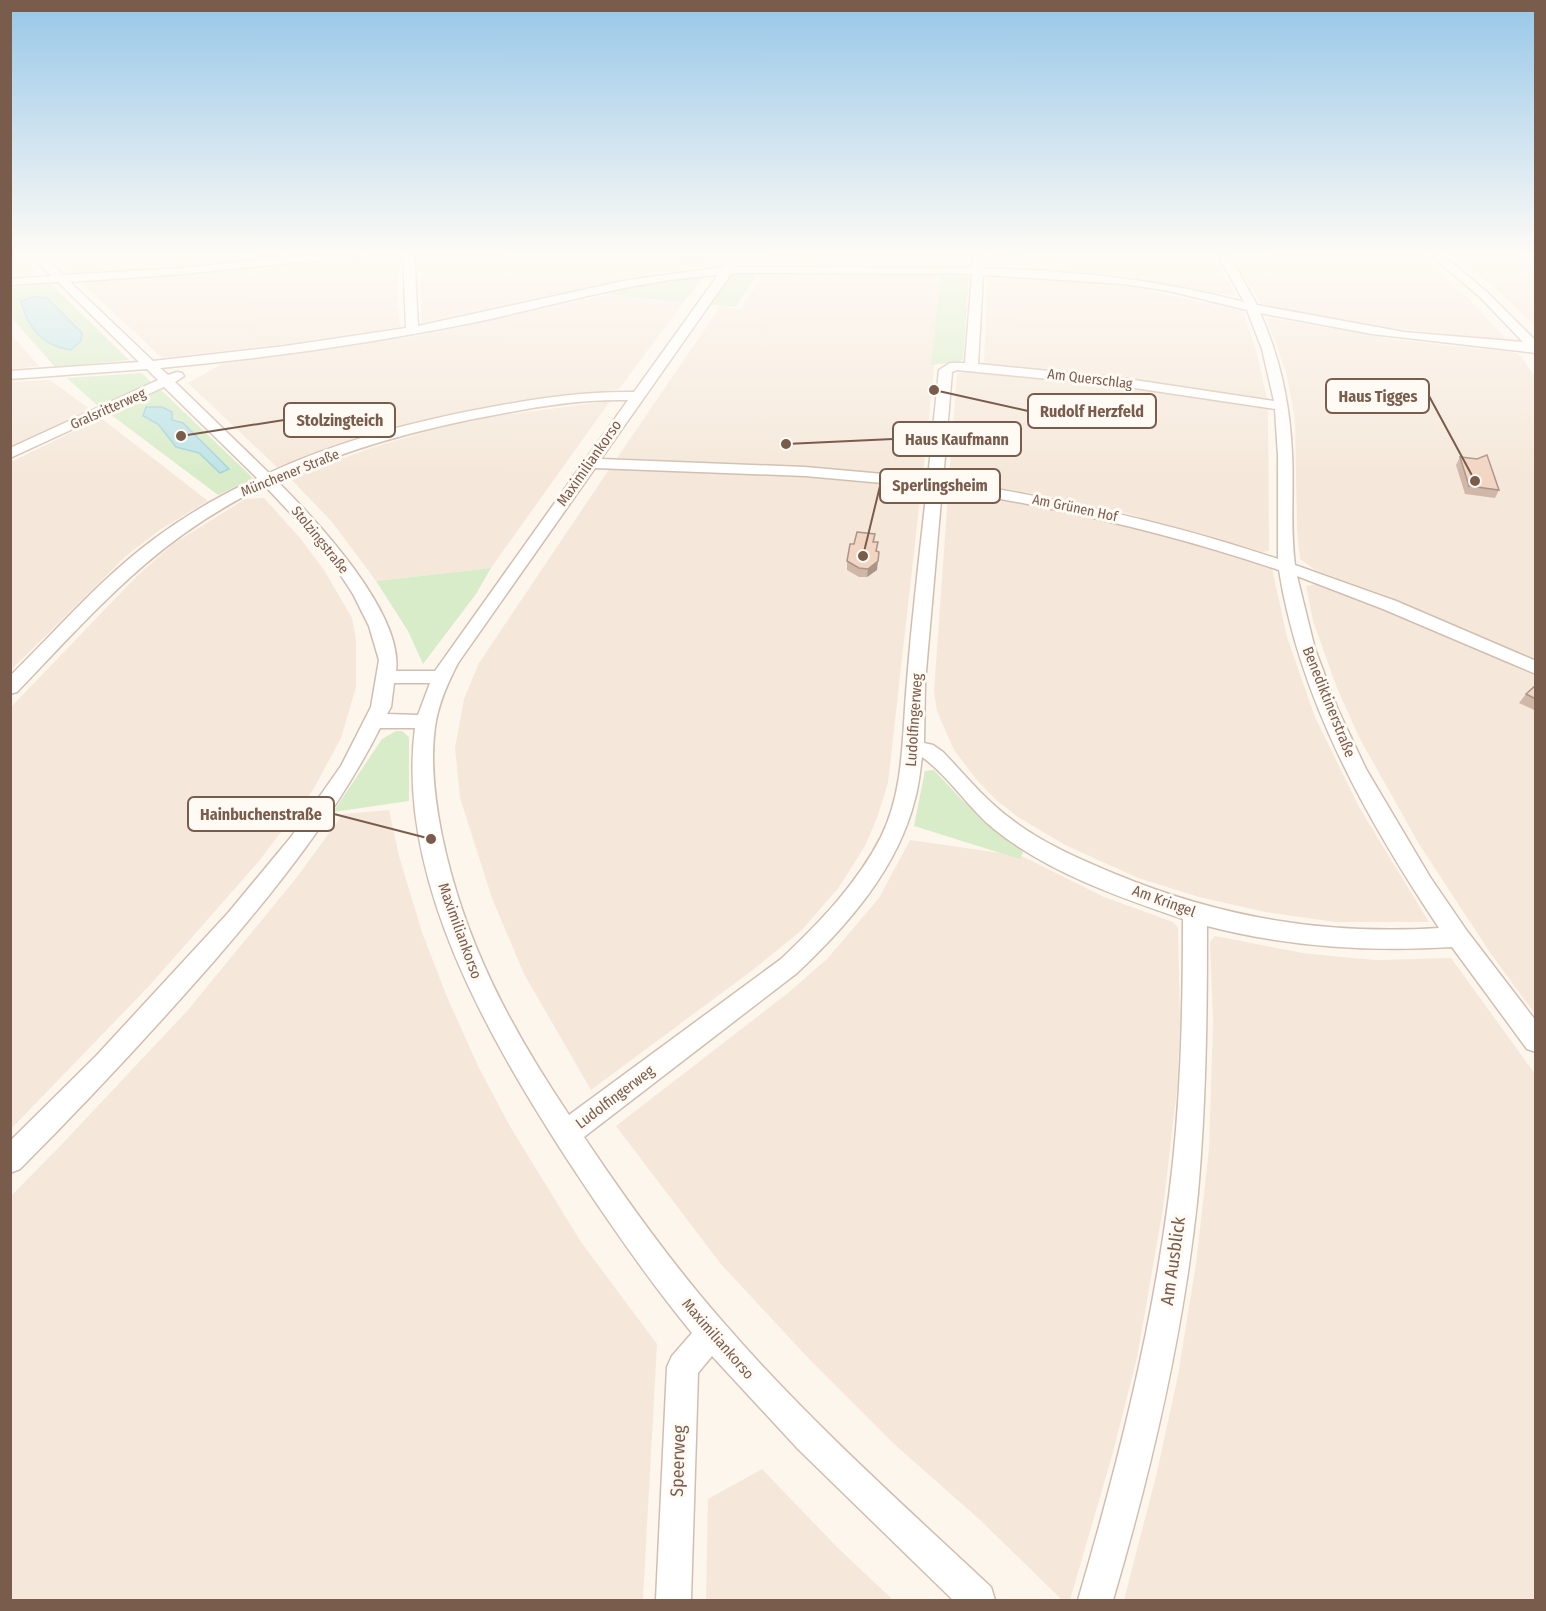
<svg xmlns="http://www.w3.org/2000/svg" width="1546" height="1611" viewBox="0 0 1546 1611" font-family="'Fira Sans Condensed',sans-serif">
<rect width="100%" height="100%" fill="#fdf6ec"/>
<!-- residential -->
<path fill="#f5e8da" d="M 11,251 L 15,251 L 37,275 L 11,278 Z
M 49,251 L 346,251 L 191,266 L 73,274 Z
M 419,251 L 721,251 L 716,258 L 681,255 L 669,270 L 422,323 Z
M 758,251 L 969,251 L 968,266 L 760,265 L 751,261 Z
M 989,251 L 1209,251 L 1236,296 L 1098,273 L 988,266 Z
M 1448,251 L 1535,251 L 1535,326 L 1491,284 Z
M 1230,252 L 1319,252 L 1327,260 L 1418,255 L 1465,295 L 1507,340 L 1392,328 L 1261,304 Z
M 399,253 L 397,290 L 400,327 L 285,344 L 162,358 L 82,283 Z
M 763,275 L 944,275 L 923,474 L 918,476 L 808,467 L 617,458 L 720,307 L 740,309 Z
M 988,276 L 1055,279 L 1132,287 L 1243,311 L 1257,353 L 1267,399 L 1120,379 L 990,365 L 984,362 Z
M 606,295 L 683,303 L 619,389 L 513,401 L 440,416 L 346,442 L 278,468 L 188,383 L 222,364 L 422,335 Z
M 1272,318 L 1399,340 L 1512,352 L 1520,355 L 1535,377 L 1535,660 L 1382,594 L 1315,570 L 1300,559 L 1297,530 L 1295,419 L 1286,372 L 1267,319 Z
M 10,334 L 11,334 L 39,366 L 11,369 Z
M 965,371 L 1122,387 L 1268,409 L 1269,551 L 1263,552 L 1125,513 L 1035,494 L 953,481 L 949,478 L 957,374 Z
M 50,380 L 91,410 L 11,446 L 11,382 Z
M 610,401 L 491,568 L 376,581 L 332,522 L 290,478 L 371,448 L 435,429 L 496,416 Z
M 101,418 L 208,501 L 161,529 L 127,555 L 11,670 L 11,462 Z
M 610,468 L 802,477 L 916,487 L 921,490 L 888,783 L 877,818 L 865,846 L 839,887 L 802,930 L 754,969 L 591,1090 L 524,974 L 492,898 L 460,798 L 455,748 L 464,699 L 479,663 Z
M 953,492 L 1033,505 L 1106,520 L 1201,546 L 1272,568 L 1287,637 L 1315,717 L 1359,807 L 1429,922 L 1335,922 L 1265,912 L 1199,897 L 1138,878 L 1065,845 L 1018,817 L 995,799 L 976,779 L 954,750 L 937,711 L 934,692 L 948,494 Z
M 264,498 L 300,538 L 324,570 L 352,618 L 356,639 L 356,687 L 341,738 L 313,790 L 259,861 L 150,985 L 11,1129 L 11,707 L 137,576 L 173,544 L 245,499 Z
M 1317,584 L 1431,629 L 1535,676 L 1535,1014 L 1491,954 L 1419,844 L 1360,739 L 1337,688 L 1313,621 L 1306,586 Z
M 389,810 L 399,856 L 422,932 L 447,997 L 479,1068 L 511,1128 L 581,1242 L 657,1344 L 643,1600 L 11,1600 L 11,1196 L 63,1143 L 187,1011 L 297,877 L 343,814 Z
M 910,840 L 1022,856 L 1104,897 L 1173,922 L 1178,928 L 1180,1023 L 1177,1089 L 1163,1209 L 1137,1358 L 1112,1456 L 1070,1600 L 1062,1600 L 979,1519 L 894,1444 L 810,1360 L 720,1263 L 616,1126 L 788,993 L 827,959 L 879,898 Z
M 1215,936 L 1303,953 L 1341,957 L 1377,960 L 1451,958 L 1535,1074 L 1535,1600 L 1124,1600 L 1157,1472 L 1178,1375 L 1196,1264 L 1209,1149 L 1213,1023 L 1210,942 Z
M 762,1469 L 837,1547 L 893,1600 L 706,1600 L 708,1499 Z"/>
<!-- education -->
<path fill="#f3e8fa" d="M 1229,251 L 1413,251 L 1418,255 L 1326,260 L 1319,252 Z"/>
<!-- green -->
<path fill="#d8ecc9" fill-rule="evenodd" d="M 681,255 L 716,258 L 711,266 L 669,270 Z
M 757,274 L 736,307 L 707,304 L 730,275 Z
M 705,276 L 683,303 L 605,294 L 650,283 Z
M 941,277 L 969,277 L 963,359 L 958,362 L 931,365 Z
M 52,285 L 129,360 L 55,367 L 11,317 L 10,288 Z
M 142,373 L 151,382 L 98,406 L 67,378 Z
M 161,390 L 253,478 L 218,495 L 110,414 ZM 183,423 L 228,469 L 220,473 L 199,453 L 176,447 L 158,424 Z
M 491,568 L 476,594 L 423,664 L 408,631 L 376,581 Z
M 396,731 L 402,731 L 409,737 L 409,801 L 333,812 L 382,739 Z
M 934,770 L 962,800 L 1024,850 L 1020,859 L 914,826 L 925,771 Z"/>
<!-- water -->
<path fill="#bfe3e8" stroke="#a5d3da" stroke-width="1.5" d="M 34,297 L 47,298 L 82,333 L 81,341 L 71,350 C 43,346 28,329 21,301 Z
M 146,407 L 162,407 L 172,412 L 172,420 L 183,423 L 229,469 L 220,473 L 199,453 L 176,447 L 158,424 L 143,416 Z"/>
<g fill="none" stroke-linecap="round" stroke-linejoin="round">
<defs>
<path id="minor" d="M 27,251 L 39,251 L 64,275 L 183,268 L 343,251 L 383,251 L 378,254 L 183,274 L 70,282 L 153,361 L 285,346 L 406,328 L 403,251 L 414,251 L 418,326 L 628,280 L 724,267 L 735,251 L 746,251 L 736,267 L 972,268 L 973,251 L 984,251 L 983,268 C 1075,271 1154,279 1244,302 L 1216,251 L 1227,251 L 1257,305 L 1404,332 L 1523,342 L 1480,297 L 1426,251 L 1438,251 L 1488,293 L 1536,341 L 1536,353 L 1372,334 L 1260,313 C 1280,357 1290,405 1292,453 C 1294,490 1290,527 1295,565 L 1396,601 L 1536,661 L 1536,674 L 1383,609 L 1297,576 L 1315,649 L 1338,710 L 1366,769 L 1430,877 L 1467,931 L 1536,1021 L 1536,1052 L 1527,1049 L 1452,947 C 1369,952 1287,947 1207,926 C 1207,1015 1206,1104 1198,1193 C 1184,1331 1152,1468 1113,1600 L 1078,1600 C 1117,1467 1151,1334 1169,1196 C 1181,1104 1183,1011 1183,919 C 1119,897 1047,872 994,829 C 968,808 948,775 922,757 C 920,771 919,785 915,799 C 898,868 848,925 797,973 L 584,1137 C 627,1201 672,1264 723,1322 C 805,1417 899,1501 991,1587 L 995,1600 L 953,1600 L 798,1449 L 712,1356 L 698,1373 L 691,1600 L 656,1600 L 667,1367 L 672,1356 L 692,1333 C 646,1277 605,1217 565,1156 C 488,1036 396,878 415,728 L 380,728 C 337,813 277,888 215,960 C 152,1032 87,1102 20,1169 L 10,1173 L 10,1141 L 96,1056 L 228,913 L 291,837 L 341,766 L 371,707 L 379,660 L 369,626 L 353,594 L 334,565 L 311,535 L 265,486 C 157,537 97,609 17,692 L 10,694 L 10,676 C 57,630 101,578 154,539 C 186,515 221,495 257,478 L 164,387 L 10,458 L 10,448 L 158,380 L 147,369 L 10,379 L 10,371 L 139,362 L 58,282 L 10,285 L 10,279 L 51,276 ZM 737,273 L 972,274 L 965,363 L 950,363 L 939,370 L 928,478 L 805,467 L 601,459 L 731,274 ZM 718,275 L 634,392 C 590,391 545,397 502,405 C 423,419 342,439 269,473 L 175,382 L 184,376 L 182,373 L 177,372 L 168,375 L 160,368 C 268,358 375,343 481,321 C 560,304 637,280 718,275 ZM 983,275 L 1124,284 L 1169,291 L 1247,310 L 1262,349 L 1274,401 L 1121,378 L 978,364 ZM 957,370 L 1121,386 L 1275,409 L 1278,456 L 1278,559 C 1168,522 1057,498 943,480 L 952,372 ZM 628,400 L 435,671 L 396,671 C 404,613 315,519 277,481 C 349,447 427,427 505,413 C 545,405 587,399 628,400 ZM 595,468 L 805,476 L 927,487 C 920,552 912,616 907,681 C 902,734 905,788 881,837 C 857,884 819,923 781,959 L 569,1115 C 510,1027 464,941 442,836 C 435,801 430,763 435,727 C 438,705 447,684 458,663 ZM 942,489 C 1057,507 1169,533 1279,570 C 1300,701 1367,820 1439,928 C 1325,935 1221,918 1115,874 C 1079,859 1042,843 1011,819 C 985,800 965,775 943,752 L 933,745 L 924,743 L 925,683 ZM 394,683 L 430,683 L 418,715 L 387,714 L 391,707 Z"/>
</defs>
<!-- minor casing -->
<use href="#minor" stroke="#d1beb0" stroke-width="3"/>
<!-- minor -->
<use href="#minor" fill="#fff" fill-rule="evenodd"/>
</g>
<!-- wall -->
<path fill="#d1b7a8" d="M 1460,457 L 1499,490 L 1495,498 L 1465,494 L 1456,465 Z
M 875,534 L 874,542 L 877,551 L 877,570 L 867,577 L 859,577 L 847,570 L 847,561 L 854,544 Z
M 1536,685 L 1536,711 L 1519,703 L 1526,694 Z"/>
<!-- shaded-wall -->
<path fill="#aa9588" d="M 879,552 L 877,570 L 867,577 L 868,569 Z"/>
<!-- building -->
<path fill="#f3d5c3" stroke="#aa9588" stroke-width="1.5" d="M 1487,455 L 1499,490 L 1469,486 L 1460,457 L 1477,459 Z
M 857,532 L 875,534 L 873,542 L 878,542 L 876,551 L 879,552 L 878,561 L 868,569 L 859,568 L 847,561 L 850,544 L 854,544 Z
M 1536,685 L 1536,699 L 1526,694 Z"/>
<!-- sky -->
<linearGradient id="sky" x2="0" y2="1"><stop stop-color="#97c7e8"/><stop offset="0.53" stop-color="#fefbf6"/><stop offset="1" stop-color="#fefbf6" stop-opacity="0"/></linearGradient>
<rect width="1546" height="477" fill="url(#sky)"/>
<g text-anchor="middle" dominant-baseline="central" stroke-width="6" stroke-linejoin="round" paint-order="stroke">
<!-- far-street labels -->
<g font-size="14" fill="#7a5c4d" stroke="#fffaf3">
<text transform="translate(1090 379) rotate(7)">Am Querschlag</text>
<text transform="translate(108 409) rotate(-24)">Gralsritterweg</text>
<text transform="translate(290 473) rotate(-22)">Münchener Straße</text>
<text transform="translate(1075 508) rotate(12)">Am Grünen Hof</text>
<text transform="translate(320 540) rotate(51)">Stolzingstraße</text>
</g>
<!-- street labels -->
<g font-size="15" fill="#7a5c4d" stroke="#fffaf3">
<text transform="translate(589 463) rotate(-55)">Maximiliankorso</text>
<text transform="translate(1329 702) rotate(68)">Benediktinerstraße</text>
<text transform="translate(914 720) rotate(-86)">Ludolfingerweg</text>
<text transform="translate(1164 901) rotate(20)">Am Kringel</text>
<text transform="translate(460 931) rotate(70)">Maximiliankorso</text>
<text transform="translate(615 1097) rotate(-37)">Ludolfingerweg</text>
<text transform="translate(718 1339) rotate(49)">Maximiliankorso</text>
</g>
<!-- near-street labels -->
<g font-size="18" fill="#7a5c4d" stroke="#fffaf3">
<text transform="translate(1173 1261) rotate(-82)">Am Ausblick</text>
<text transform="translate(678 1461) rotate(-88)">Speerweg</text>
</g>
</g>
<!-- callouts -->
<path fill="none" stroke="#7a5c4d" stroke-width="2" d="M1475 481L1429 396M934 390L1028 411M181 436L284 420M786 444L893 439M863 556L880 486M431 839L334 814"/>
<g fill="#7a5c4d" stroke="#fffaf3" stroke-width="2">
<circle cx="1475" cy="481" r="6"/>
<circle cx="934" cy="390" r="6"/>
<circle cx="181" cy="436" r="6"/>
<circle cx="786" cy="444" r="6"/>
<circle cx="863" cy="556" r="6"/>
<circle cx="431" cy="839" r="6"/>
</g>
<g fill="#fffaf3" stroke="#7a5c4d" stroke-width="2">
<rect x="1326" y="379" width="103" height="34" rx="6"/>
<rect x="1028" y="394" width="128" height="34" rx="6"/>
<rect x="284" y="403" width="111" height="34" rx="6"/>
<rect x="893" y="422" width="128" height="34" rx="6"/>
<rect x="880" y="469" width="120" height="34" rx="6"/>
<rect x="188" y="797" width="146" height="34" rx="6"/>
</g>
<g font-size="16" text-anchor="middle" font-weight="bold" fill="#7a5c4d">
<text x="1378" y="402">Haus Tigges</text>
<text x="1092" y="417">Rudolf Herzfeld</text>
<text x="340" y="426">Stolzingteich</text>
<text x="957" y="445">Haus Kaufmann</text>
<text x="940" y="491">Sperlingsheim</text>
<text x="261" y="820">Hainbuchenstraße</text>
</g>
<!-- border -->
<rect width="1546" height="1611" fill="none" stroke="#7a5c4d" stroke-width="24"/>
</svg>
